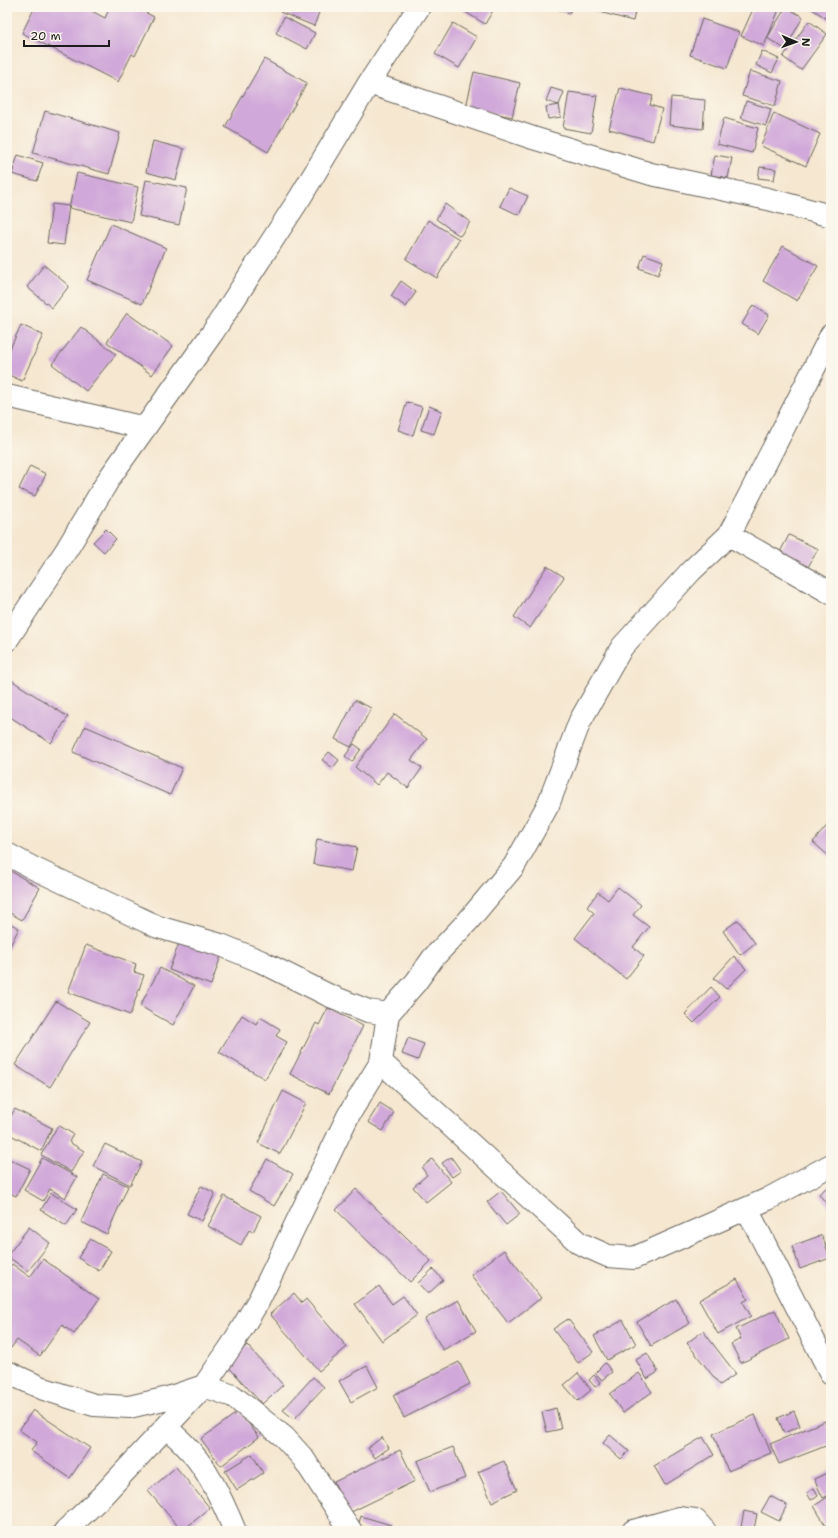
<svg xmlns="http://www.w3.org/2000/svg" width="838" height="1538" viewBox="0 0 838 1538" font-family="'Shantell Sans',sans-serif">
<rect width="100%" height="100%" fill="#fbf7ec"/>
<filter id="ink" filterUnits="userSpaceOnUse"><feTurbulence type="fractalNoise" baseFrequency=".025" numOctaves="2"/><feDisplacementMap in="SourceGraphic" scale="8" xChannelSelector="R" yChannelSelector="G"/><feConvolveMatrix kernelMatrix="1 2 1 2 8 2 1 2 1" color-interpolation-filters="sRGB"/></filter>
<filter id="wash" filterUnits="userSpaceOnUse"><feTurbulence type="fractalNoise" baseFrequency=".012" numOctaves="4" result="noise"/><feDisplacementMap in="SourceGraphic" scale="16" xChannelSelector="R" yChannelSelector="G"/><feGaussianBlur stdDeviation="0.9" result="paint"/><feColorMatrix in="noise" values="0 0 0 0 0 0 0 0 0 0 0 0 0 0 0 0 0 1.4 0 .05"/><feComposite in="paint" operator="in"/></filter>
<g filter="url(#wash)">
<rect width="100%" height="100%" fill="#f5e7d0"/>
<g id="blocks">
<!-- building -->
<path fill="#d0a8d9" d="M 35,7 L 84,7 L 105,18 L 110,7 L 135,7 L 154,17 L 135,56 L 132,54 L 118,82 L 22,33 Z
M 282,7 L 321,7 L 314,26 L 280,12 Z
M 457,7 L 495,7 L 485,24 Z
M 552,7 L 572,7 L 569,14 Z
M 588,7 L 636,7 L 633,21 L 588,9 Z
M 754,7 L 780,7 L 764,46 L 741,36 Z
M 786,7 L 803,17 L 785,49 L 767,38 Z
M 809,7 L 831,7 L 831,19 L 830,21 Z
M 284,17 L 315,33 L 307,49 L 276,33 Z
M 702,19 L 739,32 L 727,68 L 690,55 Z
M 809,21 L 827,34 L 801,70 L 783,57 Z
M 453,23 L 477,37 L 459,68 L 435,54 Z
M 762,51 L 779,59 L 772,73 L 756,65 Z
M 264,59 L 307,83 L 268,152 L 225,127 Z
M 750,71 L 782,81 L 775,106 L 742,96 Z
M 474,72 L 520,83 L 512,117 L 466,107 Z
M 551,88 L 564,92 L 559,105 L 561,117 L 548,119 L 546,107 L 559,105 L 546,101 Z
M 620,88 L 653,96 L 650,105 L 662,109 L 653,141 L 609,129 Z
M 569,92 L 597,96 L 591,133 L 563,128 Z
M 671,97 L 705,100 L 703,129 L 669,125 Z
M 746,101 L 771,109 L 766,126 L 741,118 Z
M 45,111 L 120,133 L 109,174 L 33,153 Z
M 774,113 L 820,134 L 806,166 L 761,146 Z
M 724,118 L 758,128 L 752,153 L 717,144 Z
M 153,141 L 184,149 L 176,180 L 146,172 Z
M 18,155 L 43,163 L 37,181 L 12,174 Z
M 715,155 L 732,158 L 728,178 L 711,175 Z
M 760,167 L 776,169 L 774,180 L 758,178 Z
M 77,173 L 138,187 L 131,222 L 69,208 Z
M 146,180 L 187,188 L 179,225 L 139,216 Z
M 509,188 L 528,196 L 519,215 L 500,206 Z
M 52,204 L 69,206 L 64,245 L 47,243 Z
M 445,204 L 470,222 L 460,236 L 436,219 Z
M 428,220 L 459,239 L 437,278 L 406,259 Z
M 111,224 L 166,248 L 142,304 L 87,280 Z
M 783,246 L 818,266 L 797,301 L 763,281 Z
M 644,254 L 663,261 L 658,275 L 639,268 Z
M 44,265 L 69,286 L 52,308 L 27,287 Z
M 401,281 L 416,292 L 406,307 L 391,296 Z
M 753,305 L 769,315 L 758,334 L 742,324 Z
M 127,313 L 173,346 L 152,375 L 107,342 Z
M 21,325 L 43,335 L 22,381 L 7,374 L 7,355 Z
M 81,327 L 116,354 L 86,391 L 52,364 Z
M 407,402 L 422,407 L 413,435 L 398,430 Z
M 429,406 L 442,411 L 434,434 L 421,430 Z
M 30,466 L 46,474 L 35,496 L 19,489 Z
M 106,529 L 116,539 L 104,552 L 93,542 Z
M 789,535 L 818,549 L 808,567 L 780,552 Z
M 547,566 L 564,577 L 530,628 L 514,617 Z
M 11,680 L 68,717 L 51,743 L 7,715 L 7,687 Z
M 355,700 L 371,708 L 351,747 L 335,739 Z
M 395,714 L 427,739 L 411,760 L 422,768 L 408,788 L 387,772 L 377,785 L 355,767 Z
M 85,726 L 182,768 L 170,795 L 73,752 Z
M 354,744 L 361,749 L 352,762 L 345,756 Z
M 329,752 L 339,760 L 333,768 L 322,760 Z
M 831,821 L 831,858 L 813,842 Z
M 317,839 L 357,847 L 352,871 L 313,864 Z
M 7,869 L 40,888 L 22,920 L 10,913 L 7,918 Z
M 618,887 L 641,905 L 633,915 L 649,927 L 633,947 L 644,956 L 626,979 L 575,938 L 594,913 L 587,907 L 598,892 L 608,900 Z
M 738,920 L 755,943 L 740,955 L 723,931 Z
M 7,922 L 19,928 L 7,952 Z
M 182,935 L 223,950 L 211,985 L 169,970 Z
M 86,945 L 136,964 L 134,972 L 144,975 L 130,1015 L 68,992 Z
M 734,956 L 746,969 L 726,989 L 714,978 Z
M 160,968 L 194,986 L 173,1025 L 140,1006 Z
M 711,987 L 720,997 L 694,1023 L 685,1014 Z
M 56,1001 L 90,1022 L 50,1087 L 15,1065 Z
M 328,1008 L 363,1026 L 329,1094 L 290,1074 L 316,1023 L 319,1025 Z
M 242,1015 L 256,1024 L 260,1017 L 280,1029 L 276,1036 L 287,1042 L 265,1079 L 219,1052 Z
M 408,1038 L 424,1044 L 418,1060 L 402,1054 Z
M 283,1091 L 306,1103 L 280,1154 L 258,1143 Z
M 380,1103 L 394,1112 L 383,1131 L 368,1122 Z
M 15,1109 L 52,1128 L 41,1151 L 7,1133 L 7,1123 Z
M 58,1125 L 73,1134 L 69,1142 L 84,1151 L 71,1172 L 41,1155 Z
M 105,1144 L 142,1162 L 130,1185 L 93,1166 Z
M 451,1157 L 461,1171 L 452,1177 L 442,1163 Z
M 7,1158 L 30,1169 L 16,1196 L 7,1192 Z
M 42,1158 L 77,1177 L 65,1198 L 50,1189 L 43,1201 L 24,1190 Z
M 267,1159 L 293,1174 L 274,1206 L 249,1191 Z
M 432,1159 L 451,1182 L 426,1202 L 413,1187 L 427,1175 L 422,1168 Z
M 103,1174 L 128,1186 L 107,1234 L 81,1222 Z
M 831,1184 L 831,1210 L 819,1194 Z
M 201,1186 L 215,1193 L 202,1221 L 187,1214 Z
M 356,1189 L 431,1261 L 410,1282 L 336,1210 Z
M 501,1191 L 520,1214 L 506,1225 L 487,1202 Z
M 51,1193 L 77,1209 L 66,1226 L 41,1210 Z
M 224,1196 L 261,1216 L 253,1232 L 249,1230 L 241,1245 L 208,1226 Z
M 29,1227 L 50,1243 L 28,1271 L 7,1256 Z
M 822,1235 L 830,1258 L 800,1269 L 792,1246 Z
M 90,1239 L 111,1251 L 99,1271 L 78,1258 Z
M 504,1250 L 541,1298 L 508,1323 L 471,1275 Z
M 43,1259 L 99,1299 L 74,1334 L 62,1325 L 40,1356 L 17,1340 L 11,1348 L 7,1345 L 7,1271 L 12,1264 L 30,1277 Z
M 433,1269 L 443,1280 L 428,1294 L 418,1283 Z
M 737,1279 L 748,1299 L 743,1302 L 751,1316 L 718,1334 L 699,1300 Z
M 379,1286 L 392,1304 L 403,1296 L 417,1315 L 382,1341 L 355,1304 Z
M 294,1293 L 302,1303 L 306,1299 L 347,1347 L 319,1371 L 270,1314 Z
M 676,1299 L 690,1323 L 651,1346 L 637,1322 Z
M 458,1300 L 476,1331 L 443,1350 L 425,1319 Z
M 775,1310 L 789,1339 L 741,1363 L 731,1344 L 741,1339 L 736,1329 Z
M 568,1319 L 593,1352 L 578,1363 L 553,1329 Z
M 623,1320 L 636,1344 L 607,1360 L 594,1336 Z
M 703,1331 L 736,1374 L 720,1385 L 687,1343 Z
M 247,1345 L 283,1385 L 262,1404 L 226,1364 Z
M 647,1353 L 658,1372 L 647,1379 L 636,1360 Z
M 459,1362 L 470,1384 L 404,1418 L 393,1395 Z
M 605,1363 L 612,1372 L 602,1380 L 595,1373 Z
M 367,1366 L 378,1387 L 351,1402 L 339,1381 Z
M 578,1373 L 591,1390 L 578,1401 L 564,1385 Z
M 639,1373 L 652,1392 L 623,1413 L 610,1394 Z
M 594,1375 L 601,1383 L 595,1387 L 589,1380 Z
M 313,1377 L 324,1387 L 294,1419 L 283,1410 Z
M 556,1408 L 561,1429 L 547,1432 L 542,1412 Z
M 33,1410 L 90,1448 L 70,1478 L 31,1451 L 37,1442 L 19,1430 Z
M 239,1411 L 259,1437 L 221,1466 L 201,1439 Z
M 794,1411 L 800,1426 L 784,1433 L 778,1418 Z
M 755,1415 L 771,1453 L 728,1471 L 713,1434 Z
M 825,1421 L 831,1437 L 831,1444 L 779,1464 L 770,1444 Z
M 610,1435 L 629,1451 L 621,1459 L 603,1443 Z
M 382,1437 L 389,1448 L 375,1458 L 368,1448 Z
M 703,1437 L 714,1455 L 665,1485 L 654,1466 Z
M 453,1447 L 465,1478 L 430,1492 L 417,1461 Z
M 400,1450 L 415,1481 L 349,1513 L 334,1482 Z
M 252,1454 L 263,1473 L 237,1490 L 225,1471 Z
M 504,1461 L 517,1490 L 492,1502 L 478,1472 Z
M 176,1467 L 210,1508 L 182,1531 L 148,1491 Z
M 831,1471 L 831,1494 L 823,1498 L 814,1479 Z
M 814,1488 L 818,1495 L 811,1500 L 807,1493 Z
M 770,1496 L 787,1505 L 779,1521 L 761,1512 Z
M 829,1496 L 831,1499 L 831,1531 L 829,1531 L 814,1506 Z
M 744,1511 L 757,1514 L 754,1529 L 741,1527 Z
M 361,1516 L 391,1525 L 389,1531 L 372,1531 L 358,1526 Z"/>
</g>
</g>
<g filter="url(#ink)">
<use href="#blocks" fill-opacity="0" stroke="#68635b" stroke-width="1"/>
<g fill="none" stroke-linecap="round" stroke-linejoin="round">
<defs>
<path id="minor" d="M 369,83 L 533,138 L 651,174 L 768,199 L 831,216
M 7,396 L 145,428
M 729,535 L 831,593
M 7,640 L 67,549 L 110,477 L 213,332 L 301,196 L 369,83 L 419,7
M 7,854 L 33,868 L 158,927 L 221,945 L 260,961 L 328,995 L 368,1011 L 388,1014
M 381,1062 L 579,1243 L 608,1256 L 634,1258 L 768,1199 L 831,1165
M 747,1209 L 831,1374
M 7,1372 L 44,1389 L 94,1405 L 129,1407 L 168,1398 L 204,1386 L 233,1396 L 284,1437 L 303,1458 L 351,1531
M 166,1428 C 171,1432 177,1437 182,1442 C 207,1466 222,1500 235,1531
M 65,1531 L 102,1496 L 204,1386 L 232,1345 L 259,1300 L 348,1116 L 381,1062 L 388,1014 L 416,982 L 433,958 L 468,921 L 514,866 L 548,805 L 580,721 L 622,647 L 691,571 L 729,535 L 831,335
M 633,1531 L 679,1518 L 695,1520 L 705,1531"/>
</defs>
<!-- minor casing -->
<use href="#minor" stroke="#68635b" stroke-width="24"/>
<!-- minor -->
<use href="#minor" stroke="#fff" stroke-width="22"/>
</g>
</g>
<!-- margin -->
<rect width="838" height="1538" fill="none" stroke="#fbf7ec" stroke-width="24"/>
<!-- north arrow -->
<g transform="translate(796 42) rotate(92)" stroke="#fbf7ec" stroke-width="3" paint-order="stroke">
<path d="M0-3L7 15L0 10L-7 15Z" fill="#1c1c1c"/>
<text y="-6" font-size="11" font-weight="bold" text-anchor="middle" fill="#1c1c1c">N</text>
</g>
<!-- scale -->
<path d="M24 40v6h85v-6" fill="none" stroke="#1c1c1c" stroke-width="2"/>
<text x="30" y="40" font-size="12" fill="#1c1c1c" stroke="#fbf7ec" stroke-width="3" paint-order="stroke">20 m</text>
</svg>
